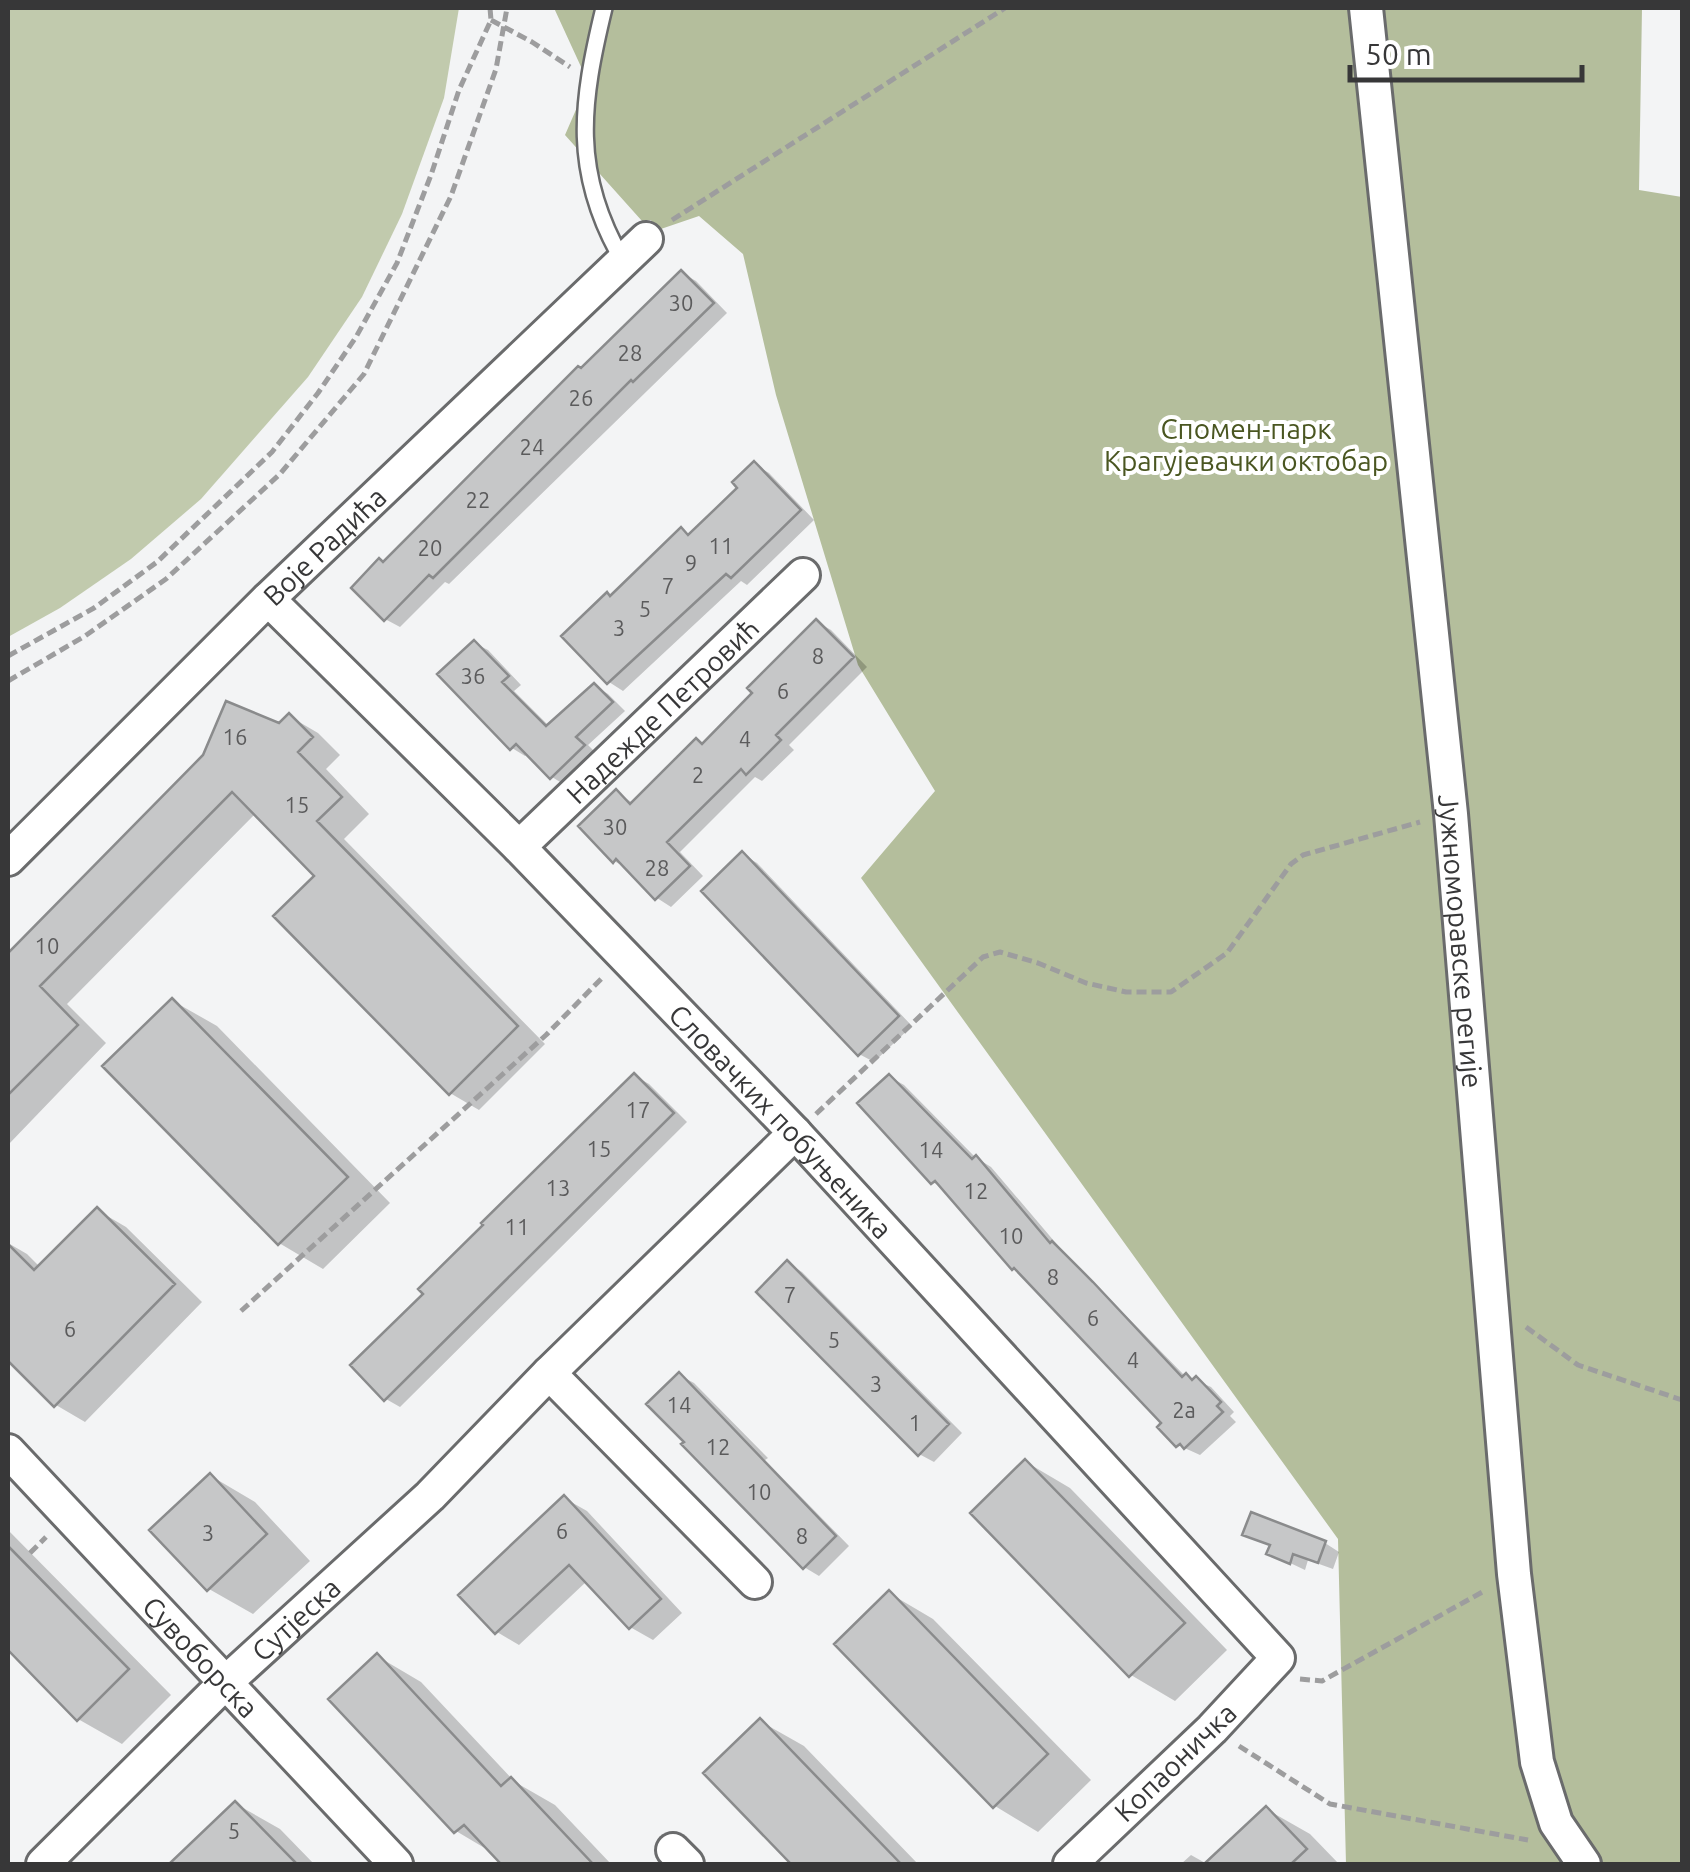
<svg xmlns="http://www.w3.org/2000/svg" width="1690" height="1872" viewBox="0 0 1690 1872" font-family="Ubuntu,sans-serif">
<rect width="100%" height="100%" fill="#f3f4f5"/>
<!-- green -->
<path fill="#c1caad" d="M 8,8 L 459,8 L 444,98 L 402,214 L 362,297 L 308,377 L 201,499 L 131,559 L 60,608 L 8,637 Z"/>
<!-- forest -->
<path fill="#b4be9c" d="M 554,8 L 1642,8 L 1639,190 L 1682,197 L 1682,1864 L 1346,1864 L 1338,1539 L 861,878 L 935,791 L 858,665 L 776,395 L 743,254 L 699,216 L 655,231 L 651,220 L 642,221 L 565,135 L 588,82 Z"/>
<!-- shadow -->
<path fill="#0003" d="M 682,273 L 696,281 L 727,313 L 449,584 L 445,582 L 400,627 L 385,619 L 384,564 Z
M 754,464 L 769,473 L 814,520 L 747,585 L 741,581 L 623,691 L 609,682 L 612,598 L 681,530 L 691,536 L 740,488 Z
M 817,622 L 831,630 L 867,667 L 789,745 L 794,750 L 762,781 L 755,777 L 680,852 L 703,876 L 671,907 L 657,898 L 629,869 L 614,861 L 617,792 L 634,804 L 704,745 L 756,693 Z
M 474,643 L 488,650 L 521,685 L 514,691 L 549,726 L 595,686 L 608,694 L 625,711 L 588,745 L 597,754 L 565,785 L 552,777 L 528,753 L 525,756 L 512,748 Z
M 289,716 L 318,733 L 340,755 L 326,769 L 369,814 L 344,839 L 545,1044 L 479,1110 L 450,1093 L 317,876 L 256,813 L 67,1004 L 106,1043 L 8,1145 L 8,957 L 205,756 L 280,726 Z
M 742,854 L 757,863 L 912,1026 L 874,1062 L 859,1054 Z
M 173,1001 L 217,1026 L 390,1203 L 323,1269 L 279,1243 Z
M 635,1076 L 649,1084 L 687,1122 L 400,1407 L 386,1399 L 427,1295 Z
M 890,1077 L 904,1085 L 975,1157 L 991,1167 L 1060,1248 L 1184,1375 L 1211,1387 L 1234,1412 L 1230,1416 L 1236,1422 L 1200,1455 L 1178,1445 L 1164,1423 L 1022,1273 L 1013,1268 L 947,1191 L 933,1182 Z
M 97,1210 L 126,1227 L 202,1302 L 85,1422 L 56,1405 L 8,1358 L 8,1243 L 27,1254 L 41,1268 Z
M 788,1263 L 802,1272 L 962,1433 L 934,1462 L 919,1454 Z
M 679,1375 L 694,1383 L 768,1458 L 765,1460 L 849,1546 L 819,1576 L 804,1567 Z
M 1026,1462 L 1070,1488 L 1227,1650 L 1175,1701 L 1131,1675 L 974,1513 Z
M 211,1476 L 255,1502 L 310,1561 L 253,1614 L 209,1589 Z
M 564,1498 L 587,1511 L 682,1613 L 653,1640 L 630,1627 L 587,1581 L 519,1645 L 497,1632 Z
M 8,1530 L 171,1695 L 122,1744 L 78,1719 L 8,1647 Z
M 1245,1534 L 1325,1543 L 1339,1552 L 1333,1569 L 1308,1560 L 1305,1570 L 1269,1553 L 1272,1547 Z
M 889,1593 L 933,1619 L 1091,1780 L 1038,1832 L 995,1806 Z
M 377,1656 L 421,1682 L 515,1782 L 555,1805 L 611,1864 L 504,1864 L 493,1853 L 456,1831 Z
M 760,1721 L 804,1746 L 918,1864 L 794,1864 L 706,1773 Z
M 236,1804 L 280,1829 L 314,1864 L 185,1864 L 179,1858 Z
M 1266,1809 L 1310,1834 L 1339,1864 L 1208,1864 Z
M 1191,1855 L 1207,1864 L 1181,1864 Z"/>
<!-- building -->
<path fill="#c6c7c8" stroke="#8a8b8c" stroke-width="2.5" d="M 681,270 L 714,303 L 633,382 L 631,380 L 433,578 L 429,575 L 384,621 L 351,588 L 379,558 L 383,562 L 578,366 L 581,368 Z
M 754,461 L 801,510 L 731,578 L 726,574 L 607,684 L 561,636 L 607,592 L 610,596 L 681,527 L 688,535 L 737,488 L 732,482 Z
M 816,619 L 854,657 L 776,735 L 781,740 L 746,775 L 741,769 L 667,842 L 690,866 L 655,900 L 616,859 L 613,863 L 578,826 L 616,789 L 630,804 L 696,738 L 702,744 L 752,693 L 747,688 Z
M 474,640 L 509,676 L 502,682 L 546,726 L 594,683 L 613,702 L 576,737 L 585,745 L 550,779 L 516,744 L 510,750 L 437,674 Z
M 226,701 L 279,723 L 289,713 L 313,737 L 298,752 L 342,797 L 317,821 L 518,1026 L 449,1095 L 273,916 L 314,876 L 232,792 L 40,986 L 78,1025 L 8,1095 L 8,953 L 203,755 Z
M 742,851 L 899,1016 L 858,1056 L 701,891 Z
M 172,998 L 348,1177 L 278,1245 L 102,1066 Z
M 634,1073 L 674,1113 L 384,1401 L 350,1365 L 423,1294 L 418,1289 L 483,1225 L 481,1223 Z
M 889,1074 L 972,1159 L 976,1155 L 1050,1243 L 1052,1241 L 1093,1282 L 1182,1377 L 1186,1373 L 1192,1380 L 1196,1376 L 1221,1402 L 1217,1406 L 1223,1412 L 1184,1449 L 1180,1444 L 1176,1447 L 1157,1427 L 1161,1423 L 1014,1268 L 1012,1270 L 935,1181 L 931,1184 L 857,1103 Z
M 97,1207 L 175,1284 L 54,1407 L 8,1361 L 8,1244 L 34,1270 Z
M 787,1260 L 949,1424 L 918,1456 L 756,1292 Z
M 679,1372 L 836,1536 L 803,1569 L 681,1444 L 684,1442 L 646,1404 Z
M 1025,1459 L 1185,1623 L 1129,1677 L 970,1513 Z
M 210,1473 L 267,1534 L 207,1591 L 149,1530 Z
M 564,1495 L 661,1599 L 629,1629 L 569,1565 L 495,1634 L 458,1595 Z
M 1251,1512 L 1326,1541 L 1318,1563 L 1293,1554 L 1290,1564 L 1266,1554 L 1270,1545 L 1242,1535 Z
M 8,1546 L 129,1669 L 77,1721 L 8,1650 Z
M 889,1590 L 1048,1754 L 993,1808 L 834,1644 Z
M 377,1653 L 501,1786 L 511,1777 L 593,1864 L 501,1864 L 464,1825 L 454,1833 L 328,1699 Z
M 760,1718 L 901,1864 L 791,1864 L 703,1773 Z
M 235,1801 L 297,1864 L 169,1864 Z
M 1266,1806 L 1307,1849 L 1291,1864 L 1204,1864 Z"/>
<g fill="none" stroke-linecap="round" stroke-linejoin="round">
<defs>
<path id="service" d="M 604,8 C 581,103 571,172 623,261"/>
<g id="minor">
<path id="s1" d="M 1366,8 L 1451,814 L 1514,1574 L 1537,1762 L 1556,1823 L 1584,1864"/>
<path id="s2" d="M 268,599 L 519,847 L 795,1133 L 1278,1658 L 1212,1729 L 1070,1864"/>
<path id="s3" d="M 519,847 L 803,575"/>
<path id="s4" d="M 8,859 L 268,599 L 646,239"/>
<path d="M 549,1373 L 755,1582"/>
<path id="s5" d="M 8,1451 L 396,1864"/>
<path d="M 673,1850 L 687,1864"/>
<path id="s6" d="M 43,1864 L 226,1682 L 430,1496 L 549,1373 L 795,1133"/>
</g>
</defs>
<!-- service casing -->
<use href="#service" stroke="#6a6b6c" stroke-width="20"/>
<!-- minor casing -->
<use href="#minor" stroke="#6a6b6c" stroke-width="38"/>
<!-- path -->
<path stroke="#9d9d9e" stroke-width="5" stroke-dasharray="10 5" stroke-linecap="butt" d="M 491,20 L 532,42 L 570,67
M 672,220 L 1005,8
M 8,656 L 94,608 L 157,562 L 272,452 L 318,393 L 356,337 L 397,263 L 431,175 L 459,90 L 491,20 L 490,8
M 8,681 L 85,636 L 166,579 L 280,474 L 364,374 L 451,196 L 496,69 L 507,8
M 816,1114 L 983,957 L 1000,952 L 1038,963 L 1086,983 L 1126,992 L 1171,992 L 1227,953 L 1291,864 L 1303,855 L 1420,822
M 241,1311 L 546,1035 L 602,978
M 1526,1327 L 1578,1365 L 1682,1400
M 30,1553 L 46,1537
M 1300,1679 L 1322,1681 L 1486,1590
M 1239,1746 L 1330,1804 L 1528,1840"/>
<!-- service -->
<use href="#service" stroke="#fff" stroke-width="15"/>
<!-- minor -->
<use href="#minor" stroke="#fff" stroke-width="32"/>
</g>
<g text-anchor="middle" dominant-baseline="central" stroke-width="8" stroke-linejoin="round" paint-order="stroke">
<!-- number labels -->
<g font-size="22" fill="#5b5b5c">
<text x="681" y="302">30</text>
<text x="630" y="352">28</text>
<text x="581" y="397">26</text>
<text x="532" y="446">24</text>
<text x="478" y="499">22</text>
<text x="721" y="545">11</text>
<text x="430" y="547">20</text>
<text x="691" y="562">9</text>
<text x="668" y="585">7</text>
<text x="645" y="608">5</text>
<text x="619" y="627">3</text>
<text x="818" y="655">8</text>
<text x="473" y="675">36</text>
<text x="783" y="690">6</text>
<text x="235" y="736">16</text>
<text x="745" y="738">4</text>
<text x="698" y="774">2</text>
<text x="297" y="804">15</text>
<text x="615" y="826">30</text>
<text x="657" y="867">28</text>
<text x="47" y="945">10</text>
<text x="638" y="1109">17</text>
<text x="599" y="1148">15</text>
<text x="931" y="1149">14</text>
<text x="558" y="1187">13</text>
<text x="976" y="1190">12</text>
<text x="517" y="1226">11</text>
<text x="1011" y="1235">10</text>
<text x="1053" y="1276">8</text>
<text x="790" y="1294">7</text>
<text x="1093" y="1317">6</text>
<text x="70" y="1328">6</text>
<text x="834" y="1339">5</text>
<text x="1133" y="1359">4</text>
<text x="876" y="1383">3</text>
<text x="679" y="1404">14</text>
<text x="1184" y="1409">2a</text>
<text x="915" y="1422">1</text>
<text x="718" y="1446">12</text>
<text x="759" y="1491">10</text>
<text x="562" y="1530">6</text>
<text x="208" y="1532">3</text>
<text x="802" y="1535">8</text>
<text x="234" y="1830">5</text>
</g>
<!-- park labels -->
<g font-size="28" fill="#4a5621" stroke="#fff">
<text x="1246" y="428">Спомен-парк<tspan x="1246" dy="32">Крагујевачки октобар</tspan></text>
</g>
<!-- street labels -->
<g font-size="28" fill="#373738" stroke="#fff">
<text stroke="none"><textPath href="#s4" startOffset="445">Воје Радића</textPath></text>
<text stroke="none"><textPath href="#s3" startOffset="198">Надежде Петровић</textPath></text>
<text stroke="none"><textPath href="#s1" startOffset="938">Јужноморавске регије</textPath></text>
<text stroke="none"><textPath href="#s2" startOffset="732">Словачких побуњеника</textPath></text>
<text stroke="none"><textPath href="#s6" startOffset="352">Сутјеска</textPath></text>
<text stroke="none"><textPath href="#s5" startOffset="282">Сувоборска</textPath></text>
<text transform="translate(1175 1762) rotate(-44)">Копаоничка</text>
</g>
</g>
<!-- border -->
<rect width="1690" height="1872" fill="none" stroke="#373738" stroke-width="20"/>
<!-- scale -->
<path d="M1350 65v15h232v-15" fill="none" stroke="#373738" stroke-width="5"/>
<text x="1365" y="65" font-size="30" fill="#373738" stroke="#ffffff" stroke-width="8" paint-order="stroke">50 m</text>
</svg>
